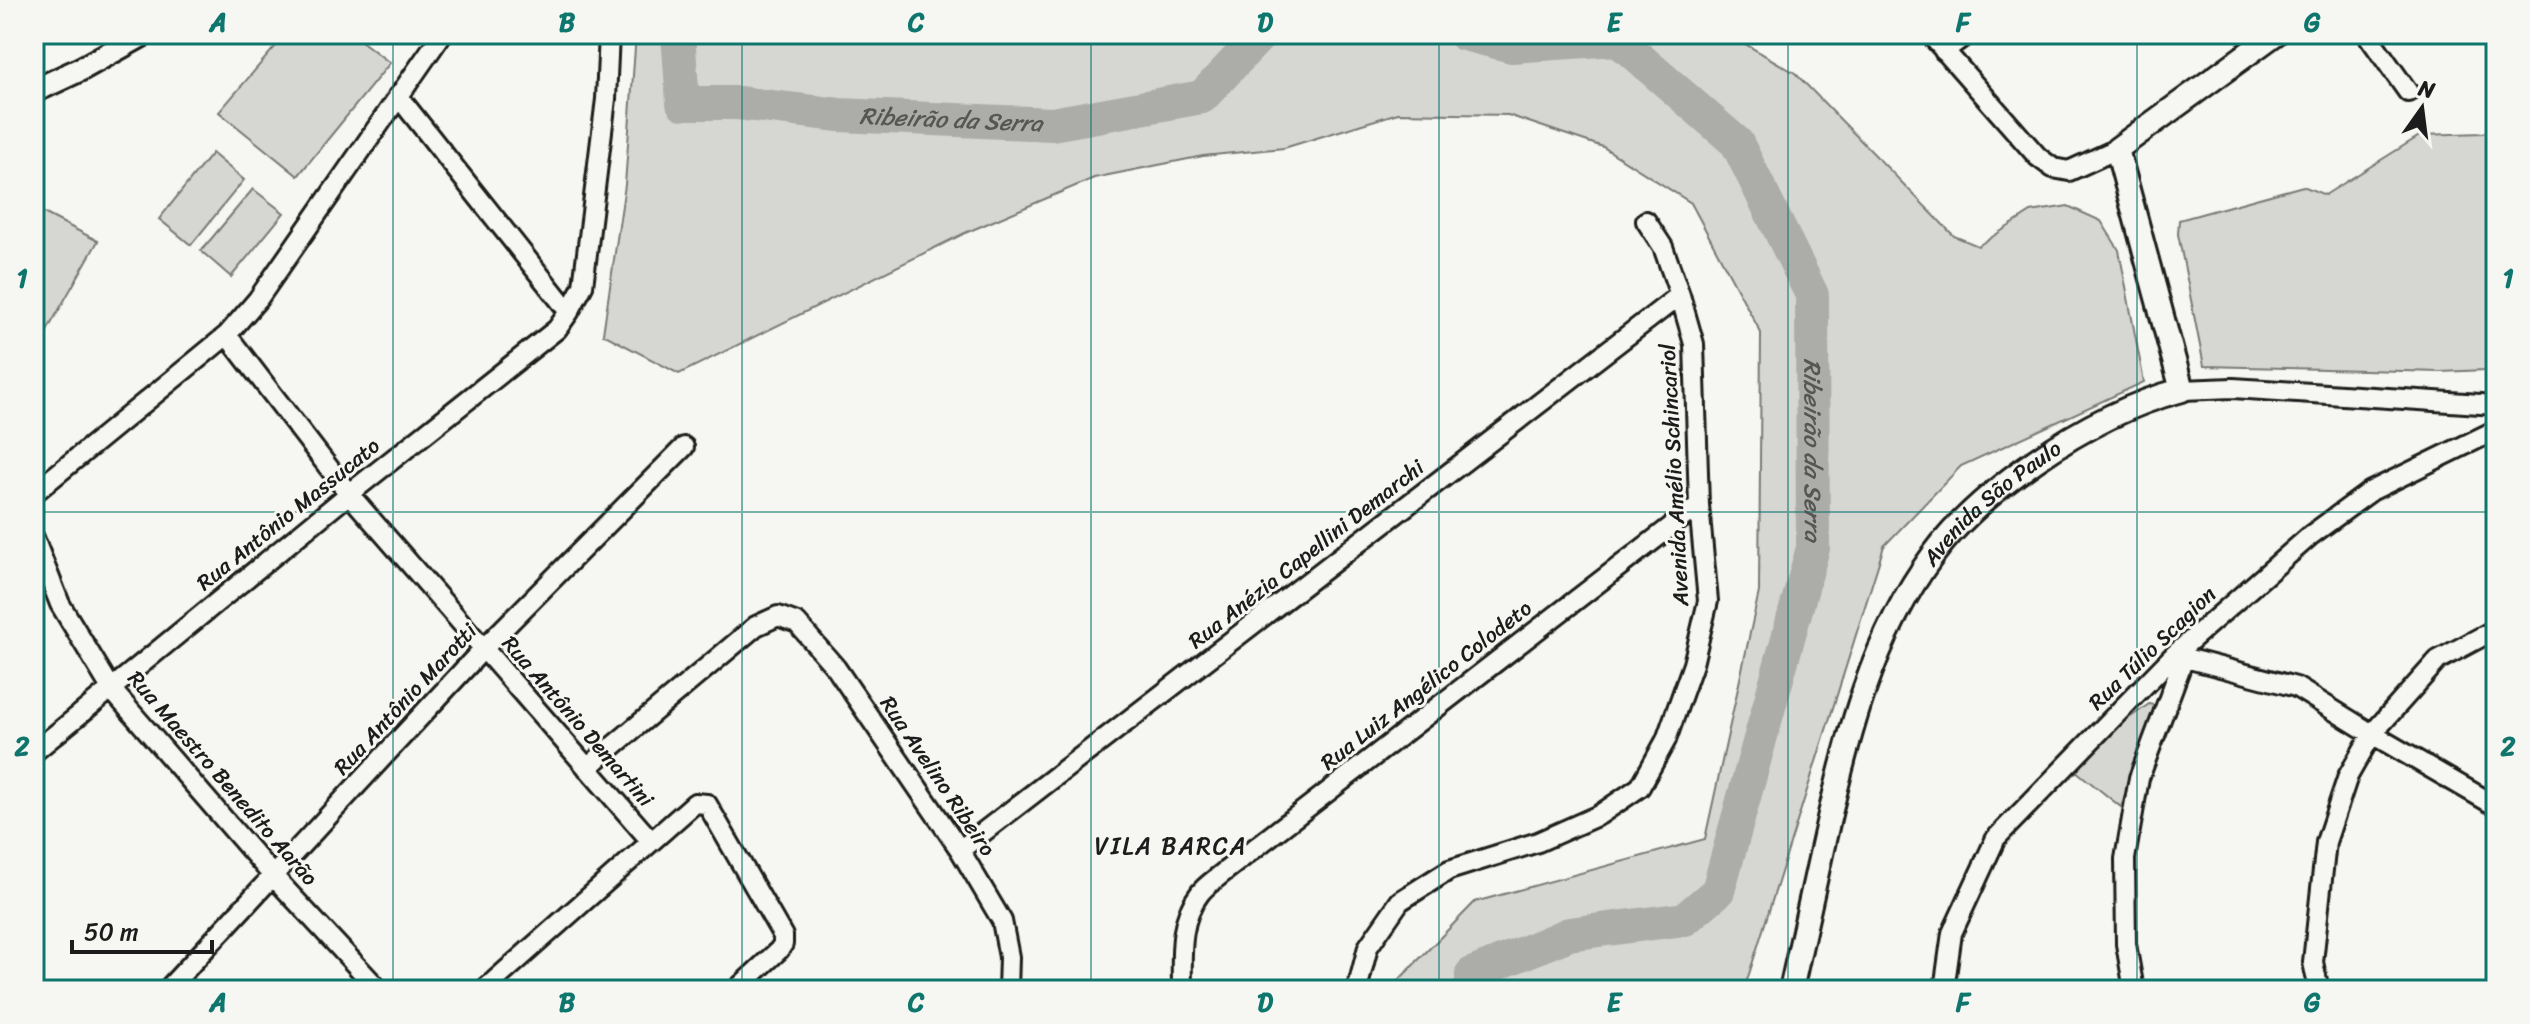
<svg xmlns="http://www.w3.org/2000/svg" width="2530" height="1024" viewBox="0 0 2530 1024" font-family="Sriracha,sans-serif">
<rect width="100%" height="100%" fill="#f6f6f2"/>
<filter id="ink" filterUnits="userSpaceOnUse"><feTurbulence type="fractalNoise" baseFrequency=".0125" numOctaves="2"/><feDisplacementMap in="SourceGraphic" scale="16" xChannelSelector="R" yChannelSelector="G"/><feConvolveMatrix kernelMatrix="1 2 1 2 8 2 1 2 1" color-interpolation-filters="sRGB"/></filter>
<g filter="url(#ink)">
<!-- green -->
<path fill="#d6d6d2" stroke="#797977" stroke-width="2" d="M 286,34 L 352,34 L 390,63 L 298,176 L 219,112 Z
M 636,34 L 1728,34 L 1795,73 L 1954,236 L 1978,246 L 2031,212 L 2068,206 L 2101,221 L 2119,250 L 2144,382 L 1961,466 L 1884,546 L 1744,990 L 1392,990 L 1392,987 L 1475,902 L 1705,839 L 1759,592 L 1761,333 L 1691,203 L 1603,147 L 1508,115 L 1398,113 L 1284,148 L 1203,156 L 1094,178 L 965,233 L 679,374 L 603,334 L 625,185 Z
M 2496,127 L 2496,352 L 2485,370 L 2441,372 L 2204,366 L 2178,234 L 2179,220 L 2303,186 L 2325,195 L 2421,135 L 2483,133 Z
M 212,153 L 244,180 L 191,245 L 159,219 Z
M 253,189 L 284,213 L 231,277 L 201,251 Z
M 34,208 L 98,241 L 34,354 Z
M 2149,704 L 2153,705 L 2153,716 L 2121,807 L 2076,771 L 2118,726 Z"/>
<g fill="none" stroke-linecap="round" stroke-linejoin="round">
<!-- river -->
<g stroke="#acaca9" stroke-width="34">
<path id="s1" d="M 678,34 L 683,103 L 738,103 L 839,115 L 1052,124 L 1202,97 L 1261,34"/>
<path id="s2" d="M 1464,34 L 1512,46 L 1617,39 L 1737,143 L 1812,295 L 1813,548 L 1718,891 L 1685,919 L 1569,934 L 1472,974 L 1472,990"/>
</g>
<defs>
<path id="minor" d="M 1930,34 L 2038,157 L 2053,168 L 2069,171 L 2117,149
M 2367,34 L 2408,92
M 1944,51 L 1967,34
M 398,96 L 569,312
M 227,335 L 349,494 L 651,841
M 2182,390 L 2233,388 L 2496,405
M 34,493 L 227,335 L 258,299 L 442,34
M 34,538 L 60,604 L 112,690 L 274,877 L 379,990
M 2174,655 L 2296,687 L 2372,734 L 2496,806
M 34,752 L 349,494 L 557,329 L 569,312 L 583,286 L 606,99 L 609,34
M 587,768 L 756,626 L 778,616 L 797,623 L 836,668 L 960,850 L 1002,921 L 1009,957 L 1008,990
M 960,850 L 1680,295
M 167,990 L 484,648 L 684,447
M 484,990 L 695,803 L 707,804 L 783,936 L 783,944 L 779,950 L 736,990
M 1182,990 C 1182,957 1178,921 1200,893 C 1206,885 1216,879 1224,872 L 1699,505
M 1357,990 L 1368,947 L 1400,901 L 1449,870 L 1538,842 L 1599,815 L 1640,787 L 1666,740 L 1693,664 L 1708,601 L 1699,505 L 1694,344 L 1680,295 L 1663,247 L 1646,221
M 1944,990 L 1952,933 L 1996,838 L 2174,655 L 2311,535 L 2371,491 L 2496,430
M 2134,990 L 2126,944 L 2125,859 L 2139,778 L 2184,658
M 2319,990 L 2313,962 L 2326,842 L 2348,776 L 2372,734 L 2438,660 L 2496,629"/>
<g id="tertiary">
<path d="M 34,91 L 81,69 L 144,34"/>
<path id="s3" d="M 1791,990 C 1802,939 1814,887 1825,836 C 1847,738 1872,637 1933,555 C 1960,518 1998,487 2035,461 C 2081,429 2128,404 2182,390 L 2117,149 L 2275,34"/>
</g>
</defs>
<!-- minor casing -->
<use href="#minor" stroke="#1c1c1c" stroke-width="24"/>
<!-- tertiary casing -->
<use href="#tertiary" stroke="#1c1c1c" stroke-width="28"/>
<!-- minor -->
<use href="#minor" stroke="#f6f6f2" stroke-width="18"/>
<!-- tertiary -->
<use href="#tertiary" stroke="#f6f6f2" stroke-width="22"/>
</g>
</g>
<!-- grid -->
<path fill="none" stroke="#0f766e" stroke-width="2" stroke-opacity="0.55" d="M 393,34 L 393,990M 742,34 L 742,990M 1091,34 L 1091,990M 1439,34 L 1439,990M 1788,34 L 1788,990M 2137,34 L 2137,990M 34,512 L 2496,512"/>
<g text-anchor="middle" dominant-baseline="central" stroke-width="6" stroke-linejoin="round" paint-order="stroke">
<!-- street labels -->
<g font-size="22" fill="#1c1c1c" stroke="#f6f6f2">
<text transform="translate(1674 475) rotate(-93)">Avenida Amélio Schincariol</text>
<text stroke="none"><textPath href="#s3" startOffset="540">Avenida São Paulo</textPath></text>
<text transform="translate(288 514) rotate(-39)">Rua Antônio Massucato</text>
<text transform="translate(1306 554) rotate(-38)">Rua Anézia Capellini Demarchi</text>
<text transform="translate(2152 648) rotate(-44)">Rua Túlio Scagion</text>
<text transform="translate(1426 685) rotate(-38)">Rua Luiz Angélico Colodeto</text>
<text transform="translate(405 699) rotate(-47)">Rua Antônio Marotti</text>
<text transform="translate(578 721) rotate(49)">Rua Antônio Demartini</text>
<text transform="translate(938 776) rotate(56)">Rua Avelino Ribeiro</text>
<text transform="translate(223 778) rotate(49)">Rua Maestro Benedito Aarão</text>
</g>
<!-- water labels -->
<g font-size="24" font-style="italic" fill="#565654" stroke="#f6f6f2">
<text stroke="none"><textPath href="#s1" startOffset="338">Ribeirão da Serra</textPath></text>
<text stroke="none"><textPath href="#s2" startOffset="638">Ribeirão da Serra</textPath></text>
</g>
<!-- neighbourhood labels -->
<g font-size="24" letter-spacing="2" fill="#1c1c1c" stroke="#f6f6f2">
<text x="1171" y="846">VILA BARCA</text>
</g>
</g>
<!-- margin -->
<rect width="2530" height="1024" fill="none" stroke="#f6f6f2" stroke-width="88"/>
<!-- north arrow -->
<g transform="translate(2422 108) rotate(14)" stroke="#f6f6f2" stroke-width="6" paint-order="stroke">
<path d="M0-6L14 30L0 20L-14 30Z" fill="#1c1c1c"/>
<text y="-12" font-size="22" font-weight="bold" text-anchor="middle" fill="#1c1c1c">N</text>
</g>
<!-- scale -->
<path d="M72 940v12h140v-12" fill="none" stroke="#1c1c1c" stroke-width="4"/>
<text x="84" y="940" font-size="24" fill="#1c1c1c" stroke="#f6f6f2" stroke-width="6" paint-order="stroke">50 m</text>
<rect x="44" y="44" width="2442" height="936" fill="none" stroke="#0f766e" stroke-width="3"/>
<g font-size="26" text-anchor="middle" font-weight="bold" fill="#0f766e">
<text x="218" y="31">A</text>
<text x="567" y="31">B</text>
<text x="916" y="31">C</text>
<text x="1265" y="31">D</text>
<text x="1614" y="31">E</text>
<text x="1963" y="31">F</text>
<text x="2312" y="31">G</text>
<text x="22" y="287">1</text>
<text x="2508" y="287">1</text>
<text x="22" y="755">2</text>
<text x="2508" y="755">2</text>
<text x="218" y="1011">A</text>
<text x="567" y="1011">B</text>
<text x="916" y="1011">C</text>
<text x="1265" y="1011">D</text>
<text x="1614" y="1011">E</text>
<text x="1963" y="1011">F</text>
<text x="2312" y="1011">G</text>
</g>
</svg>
